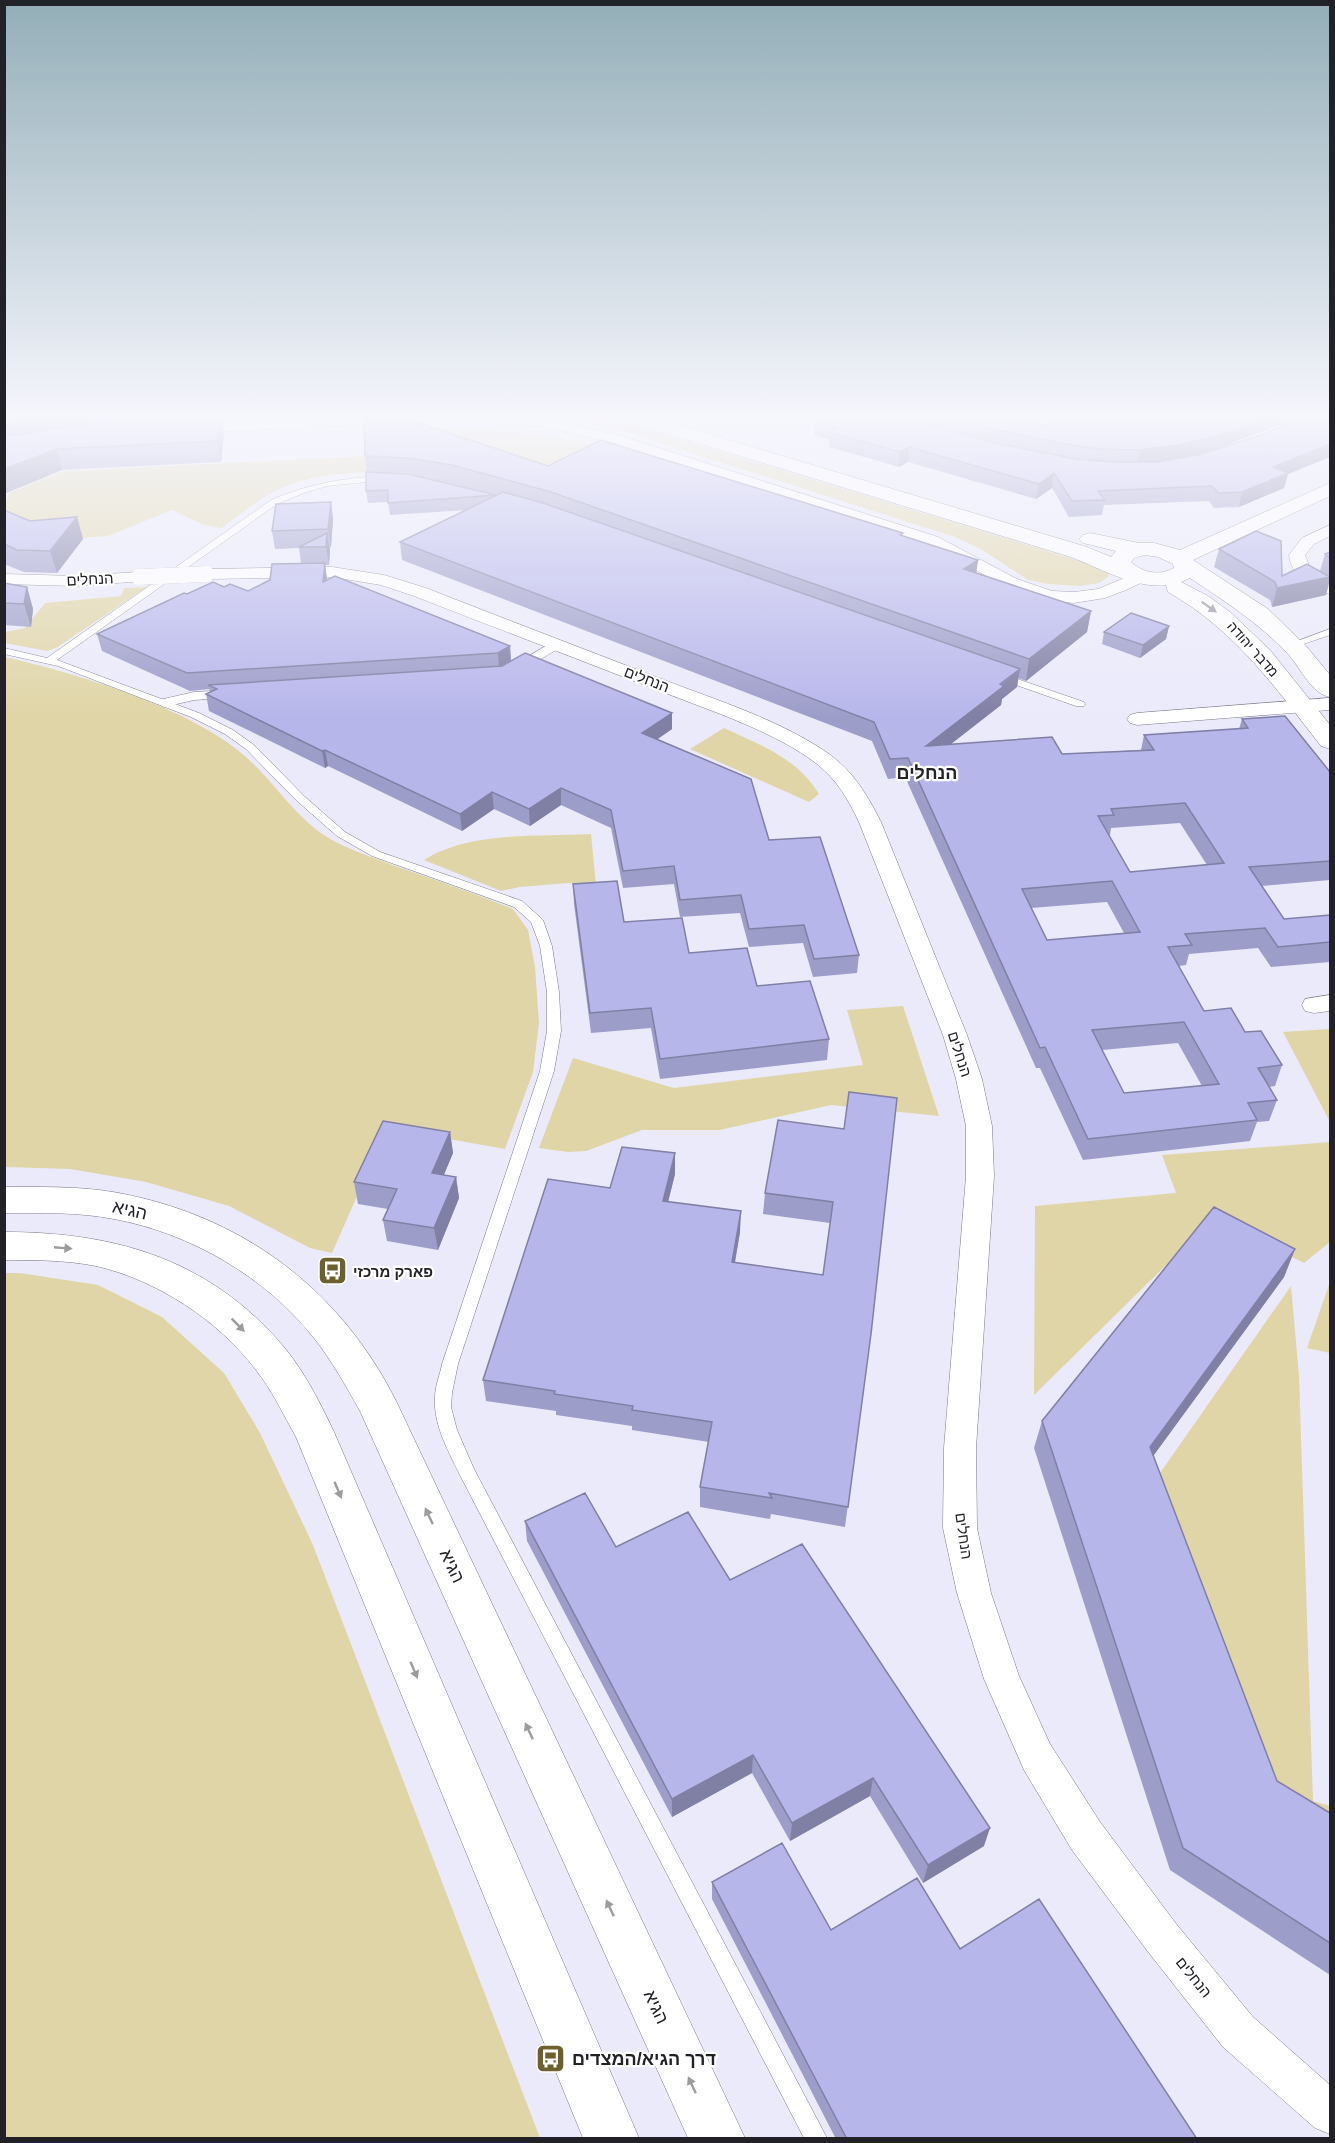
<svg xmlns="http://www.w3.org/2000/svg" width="1335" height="2143" viewBox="0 0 1335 2143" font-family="Arial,Heebo,sans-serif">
<rect width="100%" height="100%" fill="#eaeafb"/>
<!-- green -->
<path fill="#e0d5a6" d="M 563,418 L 604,418 L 673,437 L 1090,564 L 1109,573 L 1108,577 L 1099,583 L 1080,586 L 1048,584 L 1028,580 L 981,549 L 955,537 L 613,428 Z
M 471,428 L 550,436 L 599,446 L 536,477 L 388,429 Z
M 386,455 L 376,471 C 337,474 297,476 263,498 C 249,507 235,518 222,528 L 204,525 L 172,510 L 108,536 L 38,541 L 5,527 L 5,506 L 9,493 L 63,471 Z
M 147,587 L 56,648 L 47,651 L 5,643 L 5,632 L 25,628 L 45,603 L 121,596 L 124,588 Z
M 5,657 C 76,673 191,708 246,757 C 274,782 295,817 327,837 C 348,850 375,858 398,867 C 437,880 475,894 513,909 L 528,930 L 535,967 L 539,1023 L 533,1072 L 505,1149 L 387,1128 L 332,1253 L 310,1248 L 229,1206 L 146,1182 L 70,1169 L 5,1167 Z
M 724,728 C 762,746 796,757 819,794 L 809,802 L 690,749 Z
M 591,834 L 596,885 L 568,883 L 520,887 L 501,891 L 424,860 C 470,831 537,837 591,834 Z
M 903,1006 L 939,1116 L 831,1105 L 720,1130 L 642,1130 L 586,1151 L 568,1152 L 539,1148 L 573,1058 L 674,1088 L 863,1065 L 847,1010 Z
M 1330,1029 L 1330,1122 L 1283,1032 Z
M 1330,1142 L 1330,1242 L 1304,1263 L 1214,1218 L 1034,1395 L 1035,1206 L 1176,1193 L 1162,1155 Z
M 5,1273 L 20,1273 L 98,1285 L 162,1317 L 224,1373 L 260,1433 L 313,1545 L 540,2138 L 5,2138 Z
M 1330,1282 L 1330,1353 L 1307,1348 Z
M 1291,1286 L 1299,1376 L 1313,1801 L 1330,1806 L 1330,1837 L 1272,1802 L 1160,1473 Z"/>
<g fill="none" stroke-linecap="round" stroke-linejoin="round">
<defs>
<path id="service" d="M 383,476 L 387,478 L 386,480 L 327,486 L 304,493 L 277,504 L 57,660 L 199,713 L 233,730 L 254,745 L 304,796 L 345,832 L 380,852 L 522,901 L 543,920 L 552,946 L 559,992 L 561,1031 L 554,1071 L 458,1364 L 452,1393 L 451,1407 L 457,1430 L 474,1469 L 827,2138 L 804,2138 L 462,1479 C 450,1454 433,1426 435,1397 C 435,1386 440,1375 442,1364 L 540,1071 L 547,1031 L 547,992 L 540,946 L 531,922 L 514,907 L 372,856 L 337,836 L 296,800 L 246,749 L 225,734 L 191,717 L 58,666 L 4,654 L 4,648 L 47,658 L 271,500 C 307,484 344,478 383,476 Z
M 1330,629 L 1330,635 L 1292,648 L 1287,645 Z
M 1000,673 L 1084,702 L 1085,704 L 1084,706 L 1076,706 L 996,678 L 995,676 Z"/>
<path id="pedestrian" d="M 556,640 L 563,644 L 561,647 L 516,674 L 511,675 L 504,671 Z
M 232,690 L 239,694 L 237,697 L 194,700 L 164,707 L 157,703 L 159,700 L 194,692 Z"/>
<path id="minor" d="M 335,418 L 432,418 L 425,422 L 188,433 L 181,429 L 188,425 Z
M 474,418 L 545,419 L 615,434 L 938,537 L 1017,579 L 1052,591 L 1074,592 L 1098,589 L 1141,571 L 1147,572 L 1150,576 L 1147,580 L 1126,590 L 1105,598 L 1074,603 L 1052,601 L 1025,594 L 1005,586 L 926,543 L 606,441 L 545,427 L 481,422 Z
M 1330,525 L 1330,536 L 1314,544 L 1305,555 L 1310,568 L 1330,583 L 1330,594 C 1311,590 1291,575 1289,555 L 1302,538 Z
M 332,567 L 384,575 L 426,588 C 505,619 584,649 664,680 C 719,701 780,720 829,754 C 853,771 868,796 881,822 L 967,1035 L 982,1079 L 992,1126 L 994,1176 L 976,1448 L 977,1528 L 991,1593 L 1019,1676 L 1050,1744 L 1100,1822 L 1177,1925 L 1253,2017 L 1330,2085 L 1330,2134 L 1315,2128 L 1223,2047 L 1149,1953 L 1072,1850 L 1024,1770 L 984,1679 L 957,1593 L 943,1528 L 944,1448 L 966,1176 L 966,1126 L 956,1079 L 943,1035 L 859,822 C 848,799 837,780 817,764 C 776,732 709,710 660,691 C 578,659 496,628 414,596 L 381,585 L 332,577 L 206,579 L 200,578 L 198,574 L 200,570 L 206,569 Z
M 139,572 L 145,573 L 148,577 L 145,581 L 75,586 L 4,584 L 4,574 L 75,576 Z
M 1330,698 L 1330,710 L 1137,725 L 1130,723 L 1127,719 L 1130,715 L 1137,713 Z
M 1330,995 L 1330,1011 L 1314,1013 L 1305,1011 L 1302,1005 L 1305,999 Z"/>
<path id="tertiary" d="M 627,418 L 655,418 L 1087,547 L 1111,557 L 1116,551 L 1083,543 L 1079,539 L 1083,535 L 1090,533 L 1139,543 L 1154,543 L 1180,550 L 1330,483 L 1330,496 L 1193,560 L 1268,609 L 1306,646 L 1330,675 L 1330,697 C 1312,694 1301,669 1289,655 C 1259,623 1226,602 1190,578 L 1181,582 L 1208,596 L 1230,612 L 1270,650 L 1330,725 L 1330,749 L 1321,746 C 1275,687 1235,630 1168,592 L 1166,585 C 1136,589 1099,568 1071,557 L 629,422 ZM 1145,555 L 1158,557 L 1173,564 L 1174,568 C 1159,576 1143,573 1131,562 L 1134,558 Z
M 4,1187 C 41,1187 77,1186 113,1192 C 240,1214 340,1288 397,1403 L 745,2138 L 688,2138 L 360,1411 C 346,1386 332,1361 314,1338 C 266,1277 190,1233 114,1219 C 78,1212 41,1213 4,1213 Z
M 4,1232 C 111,1232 203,1257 277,1339 C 301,1365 319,1400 334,1432 L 639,2138 L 583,2138 L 296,1437 C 283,1414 272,1390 256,1370 C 218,1320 157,1280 96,1266 C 66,1260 35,1260 4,1260 Z"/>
</defs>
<!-- service casing -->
<use href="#service" stroke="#787887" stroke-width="1"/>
<!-- pedestrian casing -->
<use href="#pedestrian" stroke="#787887" stroke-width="1"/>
<!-- minor casing -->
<use href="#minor" stroke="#787887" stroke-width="1"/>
<!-- tertiary casing -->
<use href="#tertiary" stroke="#787887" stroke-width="1"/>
<!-- service -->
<use href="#service" fill="#fff" fill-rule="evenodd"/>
<!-- pedestrian -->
<use href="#pedestrian" fill="#fff" fill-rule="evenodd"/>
<!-- minor -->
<use href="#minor" fill="#fff" fill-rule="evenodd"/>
<!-- tertiary -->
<use href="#tertiary" fill="#fff" fill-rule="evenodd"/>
<defs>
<path id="minor-bridge" d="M 139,577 L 206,574"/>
</defs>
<!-- minor-bridge casing -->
<use href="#minor-bridge" stroke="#787887" stroke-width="16" stroke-linecap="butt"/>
<!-- minor-bridge -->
<use href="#minor-bridge" stroke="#fff" stroke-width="16"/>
</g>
<!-- wall -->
<path fill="#9d9dca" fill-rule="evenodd" d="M 4,418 L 226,418 L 226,421 L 222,421 L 224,433 L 221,462 L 62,470 L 6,493 Z
M 820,418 L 1021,418 L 1047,425 L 1047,418 L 1298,418 L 1186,457 L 1198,455 L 1330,418 L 1330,457 L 1288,474 L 1284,488 L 1239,507 L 1214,508 L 1209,501 L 1104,505 L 1102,515 L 1069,517 L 1052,488 L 1036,499 L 908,462 L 899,467 L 829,447 L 830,440 L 814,435 L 815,421 Z
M 364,419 L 548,466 L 903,533 L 902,536 L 978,560 L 976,573 L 1091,611 L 1087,632 L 1026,681 L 1018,678 L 1017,687 L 1002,699 L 1001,705 L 951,744 L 1062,754 L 1141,750 L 1144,735 L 1239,729 L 1242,719 L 1330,772 L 1330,880 L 1262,886 L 1284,919 L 1330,915 L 1330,962 L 1271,967 L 1258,948 L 1189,954 L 1186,965 L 1179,966 L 1204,1011 L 1245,1032 L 1282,1065 L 1275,1086 L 1269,1087 L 1277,1100 L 1269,1121 L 1257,1122 L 1250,1141 L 1083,1160 L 1040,1068 L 1036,1068 L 905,777 L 888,779 L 872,741 L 402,560 L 400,542 L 467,510 L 390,515 L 388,502 L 368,503 L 366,491 L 367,472 L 365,456 ZM 1180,823 L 1207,865 L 1130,872 L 1108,835 L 1110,835 L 1111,828 ZM 1107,902 L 1124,933 L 1047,940 L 1031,908 ZM 1178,1043 L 1202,1086 L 1124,1093 L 1102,1050 Z
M 331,502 L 333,519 L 331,547 L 330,547 L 329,565 L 325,565 L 327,580 L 510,646 L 511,661 L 672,729 L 657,739 L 769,840 L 859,955 L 857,973 L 813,977 L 803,943 L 749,947 L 740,913 L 680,917 L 674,884 L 623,888 L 611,828 L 561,805 L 530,826 L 494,809 L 462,831 L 328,766 L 325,768 L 209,711 L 206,694 L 210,692 L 209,689 L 190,691 L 102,651 L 97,634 L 187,594 L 224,587 L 248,591 L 301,563 L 299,548 L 275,549 L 272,531 Z
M 4,510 L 30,521 L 77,517 L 83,539 L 57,573 L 24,572 L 4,564 Z
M 1219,549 L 1282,576 L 1320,571 L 1325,554 L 1330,552 L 1330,581 L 1326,595 L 1272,607 L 1270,600 L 1214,567 Z
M 4,583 L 27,587 L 33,609 L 31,627 L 4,625 Z
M 1169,626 L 1166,639 L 1140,658 L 1102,644 L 1104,632 Z
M 573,884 L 624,922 L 757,986 L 829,1039 L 827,1060 L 660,1079 L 651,1028 L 591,1033 L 574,904 Z
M 844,1129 L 871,1334 L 845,1527 L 771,1514 L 770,1519 L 700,1507 L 700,1487 L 709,1442 L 632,1430 L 632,1426 L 556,1415 L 556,1411 L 486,1401 L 483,1380 L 610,1188 L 675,1153 L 675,1174 L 668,1202 L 740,1232 L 735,1263 L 823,1275 L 830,1223 L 763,1214 L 765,1193 Z
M 450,1132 L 453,1153 L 444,1175 L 456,1177 L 459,1198 L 438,1250 L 387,1241 L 383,1220 L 388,1209 L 358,1204 L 354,1182 Z
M 1295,1249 L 1284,1277 L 1153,1456 L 1277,1781 L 1330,1813 L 1330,1975 L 1170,1870 L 1034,1448 L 1042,1421 Z
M 525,1521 L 730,1580 L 984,1846 L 923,1883 L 870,1796 L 790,1841 L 752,1773 L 672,1817 L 527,1541 Z
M 712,1882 L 831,1930 L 960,1949 L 1197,2139 L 836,2139 L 712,1899 Z"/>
<!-- shaded-wall -->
<path fill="#807fa4" d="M 28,418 L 94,418 L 97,429 L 4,446 L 4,423 Z
M 220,418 L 222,418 L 224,433 L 221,462 L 217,441 Z
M 1264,418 L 1298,418 L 1213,450 L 1176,460 L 1137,465 L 1140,450 Z
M 1330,444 L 1330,457 L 1288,474 L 1284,488 L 1239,507 L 1242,492 L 1273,467 Z
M 909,447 L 908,462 L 899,467 L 900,452 Z
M 57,449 L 62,470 L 6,493 L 4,497 L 4,469 Z
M 1054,473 L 1052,488 L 1036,499 L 1039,484 Z
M 331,502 L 333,519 L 331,547 L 328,529 Z
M 77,517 L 83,539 L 57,573 L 50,551 Z
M 327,533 L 330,551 L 329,565 L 326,547 Z
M 978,560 L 975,580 L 964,569 Z
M 325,563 L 327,579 L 323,582 Z
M 1330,577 L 1326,595 L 1272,607 L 1277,588 Z
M 27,587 L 33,609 L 31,627 L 24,604 Z
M 1091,611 L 1087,632 L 1026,681 L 1029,659 Z
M 1169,626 L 1166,639 L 1140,658 L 1143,645 Z
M 510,646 L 511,663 L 499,670 L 498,653 Z
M 1020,669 L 1017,687 L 1002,699 L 1001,705 L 924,765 L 926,746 Z
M 672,713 L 672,729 L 642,750 L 642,733 Z
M 325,750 L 328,766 L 325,768 L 322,751 Z
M 561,788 L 561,805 L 530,826 L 529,809 Z
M 492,792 L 494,809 L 462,831 L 460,814 Z
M 450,1132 L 453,1153 L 435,1195 L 432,1173 Z
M 675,1153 L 675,1174 L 663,1222 L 663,1201 Z
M 456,1177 L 459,1198 L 438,1250 L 434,1228 Z
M 741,1211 L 740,1232 L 731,1283 L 732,1262 Z
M 1295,1249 L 1284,1277 L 1140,1474 L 1150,1447 Z
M 753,1755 L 752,1773 L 672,1817 L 672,1799 Z
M 873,1778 L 870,1796 L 790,1841 L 792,1823 Z
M 990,1828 L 984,1846 L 923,1883 L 928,1865 Z"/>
<!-- building -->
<path fill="#b7b6eb" stroke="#807fa4" stroke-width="1.5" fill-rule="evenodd" d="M 4,418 L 28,418 L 4,423 Z
M 152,418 L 220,418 L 217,441 L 57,449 L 4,469 L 4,437 L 99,422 Z
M 404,418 L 548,466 L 601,440 L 903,533 L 900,535 L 978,560 L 964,569 L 1091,611 L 1029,659 L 551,492 L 452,465 L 408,458 L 365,456 L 364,419 Z
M 820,418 L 909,418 L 995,443 L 1076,459 L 1116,462 L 1157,462 L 1198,455 L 1261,435 L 1301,418 L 1330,418 L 1330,444 L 1273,467 L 1288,473 L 1242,492 L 1218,493 L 1212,486 L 1098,491 L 1105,500 L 1072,501 L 1054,473 L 1039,484 L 909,447 L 900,452 L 830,432 L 839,427 L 815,421 Z
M 956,418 L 1021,418 L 1048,426 L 1049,418 L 1264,418 L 1217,436 L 1179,445 L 1140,450 L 1099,449 L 1059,443 L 998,430 Z
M 366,472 L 408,474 L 496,495 L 388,503 L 388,490 L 366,491 Z
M 503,492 L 543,503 L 1020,669 L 1000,684 L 1004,686 L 926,746 L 1052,737 L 1062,754 L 1154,750 L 1144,735 L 1248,728 L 1242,719 L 1285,716 L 1330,772 L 1330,861 L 1249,867 L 1284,919 L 1330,915 L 1330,942 L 1278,947 L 1265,928 L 1185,934 L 1192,945 L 1168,947 L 1204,1011 L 1231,1008 L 1245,1032 L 1261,1031 L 1282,1065 L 1258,1068 L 1277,1100 L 1248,1103 L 1257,1120 L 1088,1139 L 1045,1047 L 1040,1048 L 908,758 L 890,759 L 874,722 L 400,542 ZM 1185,803 L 1224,863 L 1130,872 L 1098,816 L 1114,815 L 1111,809 ZM 1112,881 L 1140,932 L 1047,940 L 1022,889 ZM 1184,1022 L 1219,1084 L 1124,1093 L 1092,1030 Z
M 331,502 L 328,529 L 272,531 L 276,504 Z
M 4,510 L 30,521 L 77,517 L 50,551 L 17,550 L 4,544 Z
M 1256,531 L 1281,541 L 1282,576 L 1307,564 L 1330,577 L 1277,588 L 1275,582 L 1219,549 Z
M 327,533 L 326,547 L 299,547 Z
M 1330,552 L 1330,558 L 1325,554 Z
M 325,563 L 323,582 L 335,576 L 510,646 L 498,653 L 187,673 L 97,634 L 184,593 L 187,594 L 213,582 L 224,587 L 230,584 L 248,591 L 270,580 L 272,564 Z
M 4,583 L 27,587 L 24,604 L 4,603 Z
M 1131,613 L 1169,626 L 1143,645 L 1104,632 Z
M 525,653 L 672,713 L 642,733 L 751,779 L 769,840 L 820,837 L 859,955 L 814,959 L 804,925 L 749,929 L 741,895 L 680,900 L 674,866 L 623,871 L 611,810 L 561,788 L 529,809 L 492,792 L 460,814 L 325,750 L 322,751 L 206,694 L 217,689 L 208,685 L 502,666 Z
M 617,881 L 624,922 L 682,918 L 689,953 L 747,948 L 757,986 L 810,981 L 829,1039 L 660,1059 L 651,1008 L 590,1013 L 573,884 Z
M 849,1092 L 897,1098 L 871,1334 L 848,1507 L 769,1493 L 772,1498 L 700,1487 L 712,1422 L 632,1410 L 633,1406 L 554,1394 L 555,1391 L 483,1380 L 548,1179 L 610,1188 L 622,1147 L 675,1153 L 663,1201 L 741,1211 L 732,1262 L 823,1275 L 833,1202 L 765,1193 L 778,1120 L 844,1129 Z
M 383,1121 L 450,1132 L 432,1173 L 456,1177 L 434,1228 L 383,1220 L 397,1189 L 354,1182 Z
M 1214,1207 L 1295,1249 L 1150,1447 L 1277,1781 L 1330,1813 L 1330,1943 L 1183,1848 L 1042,1421 Z
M 585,1493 L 616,1547 L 688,1512 L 730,1580 L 802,1544 L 990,1828 L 928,1865 L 873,1778 L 792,1823 L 753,1755 L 672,1799 L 525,1521 Z
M 782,1843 L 831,1930 L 917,1878 L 960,1949 L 1039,1899 L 1197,2139 L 847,2139 L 712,1882 Z"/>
<!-- one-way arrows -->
<defs><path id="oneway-solid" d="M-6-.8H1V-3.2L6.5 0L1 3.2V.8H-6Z" transform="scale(1.5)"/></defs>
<g fill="#9c9b9e">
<use href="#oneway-solid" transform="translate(1209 607) rotate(35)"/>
<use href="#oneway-solid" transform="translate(63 1248) rotate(5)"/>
<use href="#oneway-solid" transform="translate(238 1325) rotate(45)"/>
<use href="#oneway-solid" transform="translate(338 1490) rotate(67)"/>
<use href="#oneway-solid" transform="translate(429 1516) rotate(-115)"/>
<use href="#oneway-solid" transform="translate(414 1670) rotate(67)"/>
<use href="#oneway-solid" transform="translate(529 1731) rotate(-115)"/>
<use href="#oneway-solid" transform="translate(610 1908) rotate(-115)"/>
<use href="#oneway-solid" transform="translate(692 2085) rotate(-115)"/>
</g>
<!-- sky -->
<linearGradient id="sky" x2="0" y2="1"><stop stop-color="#93aeb8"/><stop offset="0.58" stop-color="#f6f6fd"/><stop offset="1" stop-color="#f6f6fd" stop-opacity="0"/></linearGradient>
<rect width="1335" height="718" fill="url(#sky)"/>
<!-- icons -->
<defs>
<symbol id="bus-square" viewBox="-11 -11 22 22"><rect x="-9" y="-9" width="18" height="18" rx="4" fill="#6c612e" stroke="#fff"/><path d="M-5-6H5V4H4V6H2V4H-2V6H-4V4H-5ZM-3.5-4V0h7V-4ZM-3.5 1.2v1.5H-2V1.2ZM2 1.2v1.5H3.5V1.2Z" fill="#fff"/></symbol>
</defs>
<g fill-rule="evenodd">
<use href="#bus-square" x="316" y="1254" width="33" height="33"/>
<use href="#bus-square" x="534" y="2042" width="33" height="33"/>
</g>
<g text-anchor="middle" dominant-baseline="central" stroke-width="4.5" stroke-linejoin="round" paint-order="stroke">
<!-- far-street labels -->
<g font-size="14" fill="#222128" stroke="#fff">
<text transform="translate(1253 649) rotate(48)">מדבר יהודה</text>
</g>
<!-- street labels -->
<g font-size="15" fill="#222128" stroke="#fff">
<text transform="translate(90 579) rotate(-3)">הנחלים</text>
<text transform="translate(647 679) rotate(21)">הנחלים</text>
<text transform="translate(960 1054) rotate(72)">הנחלים</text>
<text transform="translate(964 1536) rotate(82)">הנחלים</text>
<text transform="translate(1194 1977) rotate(51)">הנחלים</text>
</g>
<!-- poi labels -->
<g font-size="15" font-weight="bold" fill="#222128" stroke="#fff" text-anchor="start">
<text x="353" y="1271">פארק מרכזי</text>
</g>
<!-- far-district labels -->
<g font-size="18" font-weight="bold" fill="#222128" stroke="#fff">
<text x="927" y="773">הנחלים</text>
</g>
<!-- near-street labels -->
<g font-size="18" fill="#222128" stroke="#fff">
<text transform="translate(130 1210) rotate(13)">הגיא</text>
<text transform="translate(452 1566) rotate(65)">הגיא</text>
<text transform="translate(656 2007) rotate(65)">הגיא</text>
</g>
<!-- near-poi labels -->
<g font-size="18" font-weight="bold" fill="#222128" stroke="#fff" text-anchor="start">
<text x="572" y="2059">דרך הגיא/המצדים</text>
</g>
</g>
<!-- border -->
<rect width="1335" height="2143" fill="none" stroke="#222128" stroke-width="12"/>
</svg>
